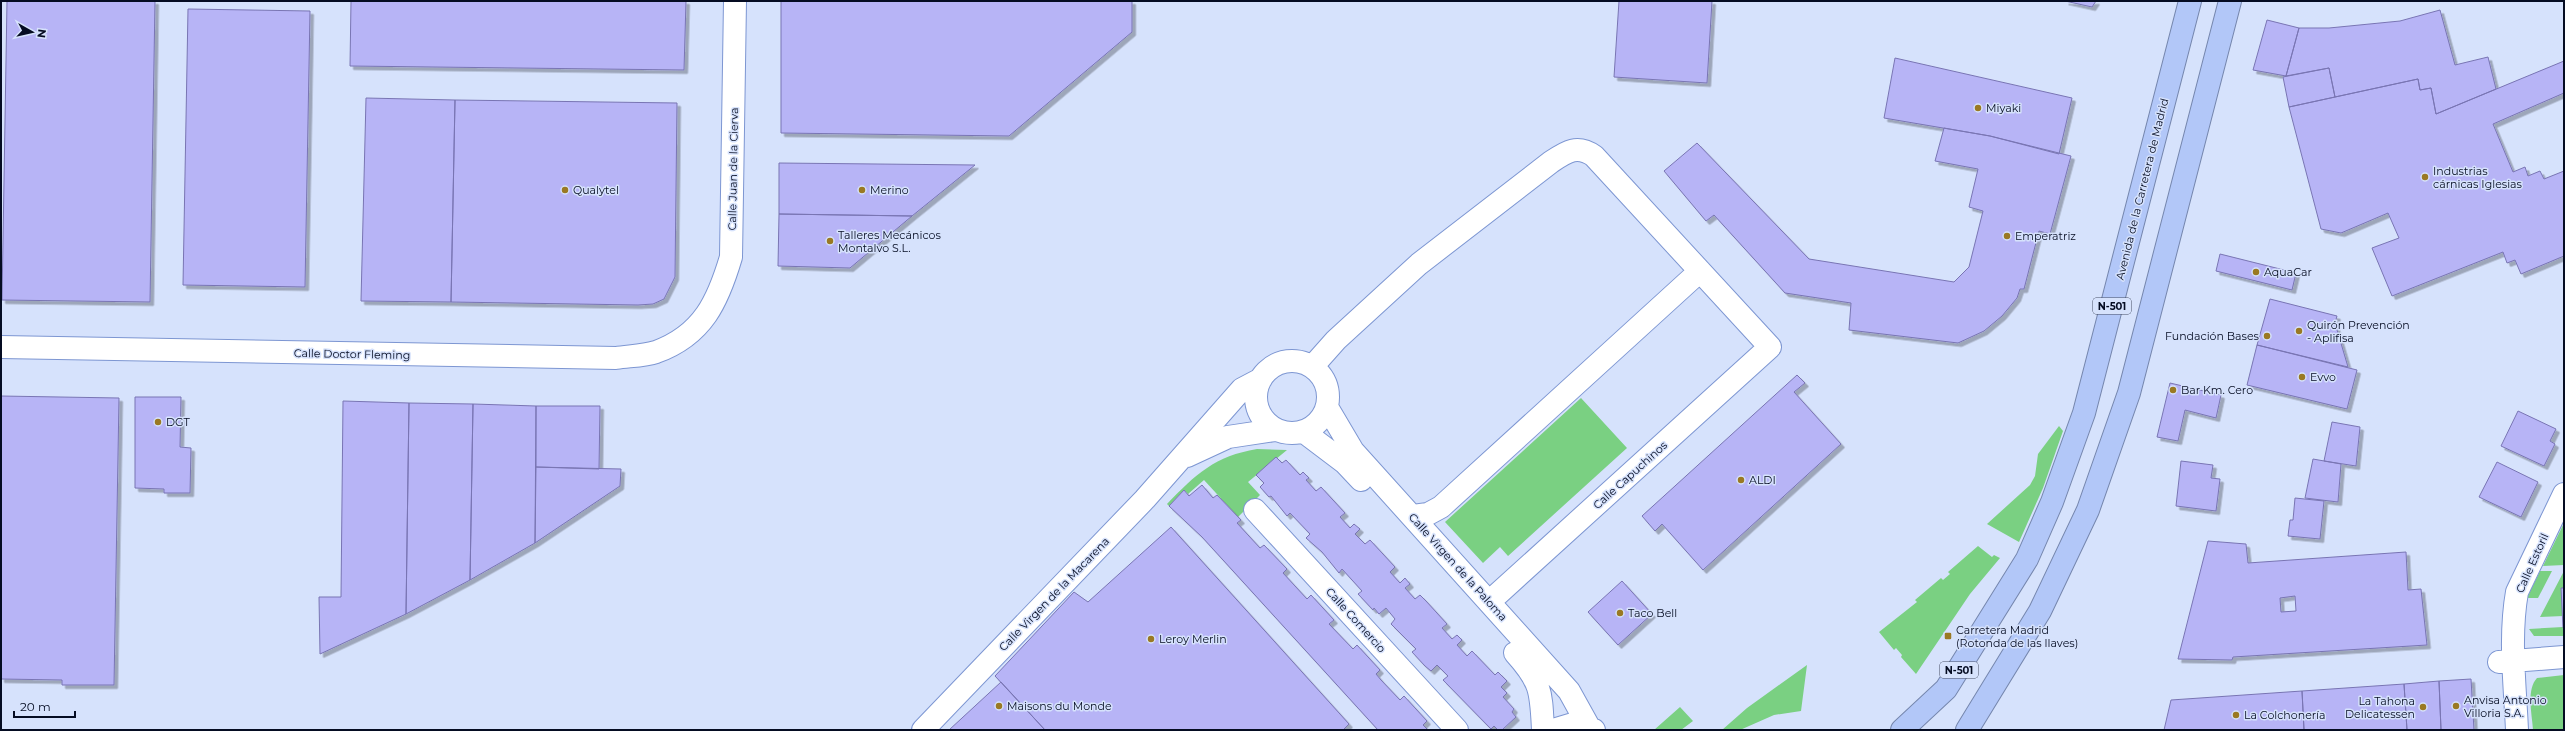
<svg xmlns="http://www.w3.org/2000/svg" width="2565" height="731" viewBox="0 0 2565 731" font-family="Montserrat,sans-serif">
<defs>
<filter id="shadow"><feDropShadow dx="3.5" dy="3.5" stdDeviation="0" flood-color="#0004"/></filter>
</defs>
<rect width="100%" height="100%" fill="#d6e2fc"/>
<!-- green -->
<path fill="#7ad082" d="M 1581,398 L 1627,448 L 1508,556 L 1500,547 L 1483,563 L 1445,522 Z
M 2059,426 L 2063,431 L 2043,488 L 2019,542 L 1987,524 L 2030,485 L 2035,476 L 2038,454 Z
M 1257,449 L 1287,450 L 1248,482 L 1260,495 L 1238,517 L 1204,480 L 1188,494 L 1184,490 L 1169,506 L 1167,504 C 1196,474 1215,456 1257,449 Z
M 2564,523 L 2564,565 L 2543,566 Z
M 1978,546 L 1992,557 L 1994,555 L 2000,558 L 1970,594 L 1916,674 L 1901,657 L 1902,655 L 1896,648 L 1894,650 L 1879,632 L 1917,602 L 1915,600 L 1941,578 L 1943,580 L 1950,574 L 1948,572 Z
M 2540,571 L 2552,571 L 2538,598 L 2527,598 Z
M 2564,571 L 2563,616 L 2540,617 Z
M 2563,627 L 2564,636 L 2534,636 L 2529,629 Z
M 1807,665 L 1801,711 L 1774,715 L 1740,730 L 1722,730 L 1747,708 Z
M 2564,675 L 2564,730 L 2533,730 C 2532,714 2526,690 2537,678 Z
M 1680,707 L 1693,721 L 1681,730 L 1654,730 Z"/>
<!-- building -->
<path fill="#b7b4f6" stroke="#7975b3" fill-rule="evenodd" filter="url(#shadow)" d="M 7,1 L 155,1 L 150,302 L 2,300 Z
M 351,1 L 686,1 L 684,70 L 350,66 Z
M 781,1 L 1132,1 L 1132,32 L 1009,136 L 781,133 Z
M 1619,1 L 1712,1 L 1707,83 L 1614,77 Z
M 2065,1 L 2096,1 L 2092,7 Z
M 188,9 L 310,11 L 305,287 L 183,285 Z
M 2440,10 L 2455,65 L 2488,57 L 2496,89 L 2436,114 L 2431,88 L 2420,90 L 2418,79 L 2335,97 L 2329,68 L 2286,76 L 2299,28 L 2329,28 L 2400,21 Z
M 2267,20 L 2299,28 L 2286,76 L 2253,70 Z
M 1895,58 L 2072,98 L 2059,154 L 1990,136 L 1884,118 Z
M 2564,61 L 2564,93 L 2493,124 L 2513,172 L 2525,167 L 2528,176 L 2540,171 L 2544,179 L 2564,171 L 2564,256 L 2521,274 L 2515,260 L 2507,263 L 2503,252 L 2392,296 L 2372,248 L 2399,238 L 2388,213 L 2341,233 L 2321,229 L 2289,107 L 2418,79 L 2420,90 L 2431,88 L 2436,114 Z
M 2329,68 L 2335,97 L 2289,107 L 2283,77 Z
M 366,98 L 455,100 L 451,302 L 361,301 Z
M 455,100 L 677,103 L 675,277 L 664,299 L 653,304 L 638,305 L 451,302 Z
M 1944,128 L 1990,136 L 2071,156 L 2050,234 L 2039,231 L 2024,289 L 2020,289 L 2017,298 L 2002,316 L 1984,331 L 1958,343 L 1849,330 L 1851,303 L 1785,293 L 1714,215 L 1706,221 L 1664,171 L 1697,143 L 1809,259 L 1954,282 L 1969,267 L 1983,211 L 1969,207 L 1978,169 L 1935,161 Z
M 779,163 L 975,165 L 912,216 L 779,214 Z
M 779,214 L 912,216 L 850,268 L 778,266 Z
M 2220,254 L 2296,273 L 2292,290 L 2216,271 Z
M 2270,299 L 2337,316 L 2335,323 L 2348,367 L 2257,345 Z
M 2257,345 L 2357,370 L 2347,409 L 2247,385 Z
M 1797,375 L 1805,383 L 1794,392 L 1841,444 L 1703,570 L 1662,524 L 1655,531 L 1642,516 Z
M 2170,383 L 2221,395 L 2216,418 L 2185,410 L 2178,441 L 2157,437 Z
M 1,396 L 119,398 L 114,685 L 62,685 L 62,680 L 1,679 Z
M 135,397 L 181,397 L 180,447 L 191,448 L 190,493 L 164,493 L 164,489 L 135,488 Z
M 343,401 L 409,403 L 406,614 L 320,654 L 319,597 L 341,597 Z
M 409,403 L 473,404 L 470,580 L 406,614 Z
M 473,404 L 536,406 L 535,543 L 470,580 Z
M 536,406 L 600,406 L 599,469 L 536,467 Z
M 2518,411 L 2556,429 L 2550,441 L 2555,444 L 2544,466 L 2501,446 Z
M 2332,422 L 2360,427 L 2356,466 L 2324,461 Z
M 1276,457 L 1282,463 L 1286,460 L 1300,475 L 1303,472 L 1309,478 L 1306,480 L 1316,491 L 1321,487 L 1345,513 L 1340,517 L 1350,528 L 1354,524 L 1360,529 L 1355,534 L 1365,544 L 1370,540 L 1395,567 L 1390,572 L 1400,583 L 1405,578 L 1410,584 L 1405,588 L 1415,599 L 1420,595 L 1426,601 L 1447,624 L 1442,628 L 1452,639 L 1457,635 L 1462,640 L 1457,645 L 1467,656 L 1472,651 L 1495,675 L 1498,672 L 1507,681 L 1501,687 L 1507,693 L 1503,697 L 1514,709 L 1512,712 L 1516,717 L 1502,730 L 1498,730 L 1494,726 L 1491,729 L 1443,680 L 1448,676 L 1437,665 L 1431,671 L 1425,666 L 1412,652 L 1416,649 L 1391,624 L 1395,619 L 1386,608 L 1379,614 L 1374,608 L 1373,610 L 1358,594 L 1362,591 L 1342,569 L 1339,573 L 1322,552 L 1306,538 L 1310,534 L 1290,513 L 1287,516 L 1271,496 L 1269,497 L 1260,487 L 1264,483 L 1256,475 Z
M 2313,459 L 2341,464 L 2338,502 L 2305,498 Z
M 2181,461 L 2213,465 L 2211,478 L 2220,479 L 2216,511 L 2176,506 Z
M 2497,462 L 2538,482 L 2521,517 L 2479,497 Z
M 536,467 L 621,469 L 620,486 L 535,543 Z
M 1202,485 L 1213,498 L 1217,495 L 1241,520 L 1237,523 L 1260,548 L 1264,545 L 1287,569 L 1283,573 L 1307,599 L 1311,595 L 1334,620 L 1329,624 L 1353,649 L 1357,645 L 1380,670 L 1376,674 L 1381,680 L 1400,700 L 1404,696 L 1427,721 L 1423,725 L 1428,730 L 1378,730 L 1202,537 L 1169,506 L 1184,490 L 1189,496 Z
M 2295,498 L 2324,501 L 2320,539 L 2288,536 L 2290,520 L 2293,520 Z
M 1171,527 L 1349,724 L 1343,730 L 1045,730 L 995,676 L 1074,592 L 1088,602 Z
M 2208,541 L 2246,544 L 2248,563 L 2406,552 L 2408,590 L 2421,589 L 2427,645 L 2233,657 L 2232,660 L 2178,659 ZM 2295,596 L 2296,611 L 2281,612 L 2280,598 Z
M 1622,581 L 1652,614 L 1618,645 L 1588,612 Z
M 2561,588 L 2564,588 L 2564,628 L 2563,628 Z
M 2471,679 L 2474,730 L 2441,730 L 2439,681 Z
M 2439,681 L 2441,730 L 2407,730 L 2404,684 Z
M 1001,682 L 1045,730 L 949,730 Z
M 2404,684 L 2407,730 L 2304,730 L 2302,691 Z
M 2302,691 L 2304,730 L 2164,730 L 2171,700 Z"/>
<g fill="none" stroke-linecap="round" stroke-linejoin="round">
<defs>
<path id="minor" d="M 1,347 L 616,358 C 629,356 644,356 656,352 C 703,335 718,301 731,257 L 735,1
M1256 397a36 36 0 1 1 72 0a36 36 0 1 1-72 0Z
M 1312,367 L 1336,340 L 1419,264 L 1551,162 C 1566,152 1577,144 1594,156 L 1770,347 L 1489,602
M 1327,407 L 1353,451 L 1569,691 L 1589,727
M 1304,432 L 1345,463 L 1361,480
M 1187,456 L 1228,437 L 1275,430
M 1255,510 L 1457,730
M 1413,516 L 1428,514 L 1441,507 L 1700,271
M 1515,653 C 1542,683 1541,692 1543,730
M 2499,662 L 2564,657
M 923,730 L 1145,499 L 1242,389 L 1261,379
M 1553,730 L 1573,724 L 1594,730
M 2517,730 C 2515,685 2509,637 2517,592 L 2564,494"/>
<path id="highway" d="M 1902,730 L 1946,689 L 2027,559 L 2052,502 L 2084,413 L 2190,1
M 1967,730 L 2040,611 L 2088,510 L 2129,393 L 2230,1"/>
</defs>
<!-- minor casing -->
<use href="#minor" stroke="#7d96d2" stroke-width="24"/>
<!-- highway casing -->
<use href="#highway" stroke="#7586ad" stroke-width="24"/>
<!-- minor -->
<use href="#minor" stroke="#fff" stroke-width="22"/>
<!-- highway -->
<use href="#highway" stroke="#b2c7f8" stroke-width="22"/>
</g>
<!-- markers -->
<g fill="#9a7923" stroke="#d6e2fc" stroke-width="1.5">
<circle cx="1978" cy="108" r="4"/>
<circle cx="2425" cy="177" r="4"/>
<circle cx="565" cy="190" r="4"/>
<circle cx="862" cy="190" r="4"/>
<circle cx="2007" cy="236" r="4"/>
<circle cx="830" cy="241" r="4"/>
<circle cx="2256" cy="272" r="4"/>
<circle cx="2299" cy="331" r="4"/>
<circle cx="2267" cy="336" r="4"/>
<circle cx="2302" cy="377" r="4"/>
<circle cx="2173" cy="390" r="4"/>
<circle cx="158" cy="422" r="4"/>
<circle cx="1741" cy="480" r="4"/>
<circle cx="1620" cy="613" r="4"/>
<rect x="1944" y="632" width="8" height="8" rx="2"/>
<circle cx="1151" cy="639" r="4"/>
<circle cx="999" cy="706" r="4"/>
<circle cx="2456" cy="706" r="4"/>
<circle cx="2423" cy="707" r="4"/>
<circle cx="2236" cy="715" r="4"/>
</g>
<g text-anchor="middle" dominant-baseline="central" stroke-width="3" stroke-linejoin="round" paint-order="stroke">
<!-- shield labels -->
<g fill="#d6e2fc" stroke="#444c63" stroke-width="1">
<rect x="2093" y="298" width="38" height="16" rx="3"/>
<rect x="1940" y="662" width="38" height="16" rx="3"/>
</g>
<g font-size="10" font-weight="bold" fill="#050c22">
<text x="2112" y="306">N-501</text>
<text x="1959" y="670">N-501</text>
</g>
<!-- poi labels -->
<g font-size="11" fill="#050c22" stroke="#d6e2fc" text-anchor="start">
<text x="1986" y="108">Miyaki</text>
<text x="2433" y="171">Industrias<tspan x="2433" dy="13">cárnicas Iglesias</tspan></text>
<text x="573" y="190">Qualytel</text>
<text x="870" y="190">Merino</text>
<text x="838" y="235">Talleres Mecánicos<tspan x="838" dy="13">Montalvo S.L.</tspan></text>
<text x="2015" y="236">Emperatriz</text>
<text x="2264" y="272">AquaCar</text>
<text x="2307" y="325">Quirón Prevención<tspan x="2307" dy="13">- Aplifisa</tspan></text>
<text x="2259" y="336" text-anchor="end">Fundación Bases</text>
<text x="2310" y="377">Evvo</text>
<text x="2181" y="390">Bar Km. Cero</text>
<text x="166" y="422">DGT</text>
<text x="1749" y="480">ALDI</text>
<text x="1628" y="613">Taco Bell</text>
<text x="1956" y="630">Carretera Madrid<tspan x="1956" dy="13">(Rotonda de las llaves)</tspan></text>
<text x="1159" y="639">Leroy Merlin</text>
<text x="2464" y="700">Anvisa Antonio<tspan x="2464" dy="13">Villoria S.A.</tspan></text>
<text x="2415" y="701" text-anchor="end">La Tahona<tspan x="2415" dy="13">Delicatessen</tspan></text>
<text x="1007" y="706">Maisons du Monde</text>
<text x="2244" y="715">La Colchonería</text>
</g>
<!-- street labels -->
<g font-size="11" fill="#050c22" stroke="#d6e2fc">
<text transform="translate(733 169) rotate(-89)">Calle Juan de la Cierva</text>
<text transform="translate(2142 189) rotate(-76)">Avenida de la Carretera de Madrid</text>
<text transform="translate(352 354) rotate(1)">Calle Doctor Fleming</text>
<text transform="translate(1630 475) rotate(-42)">Calle Capuchinos</text>
<text transform="translate(2532 563) rotate(-66)">Calle Estoril</text>
<text transform="translate(1458 567) rotate(48)">Calle Virgen de la Paloma</text>
<text transform="translate(1054 594) rotate(-46)">Calle Virgen de la Macarena</text>
<text transform="translate(1356 620) rotate(48)">Calle Comercio</text>
</g>
</g>
<!-- border -->
<rect width="2565" height="731" fill="none" stroke="#050c22" stroke-width="4"/>
<!-- north arrow -->
<g transform="translate(32 32) rotate(98)" stroke="#d6e2fc" stroke-width="3" paint-order="stroke">
<path d="M0-3L7 15L0 10L-7 15Z" fill="#050c22"/>
<text y="-6" font-size="11" font-weight="bold" text-anchor="middle" fill="#050c22">N</text>
</g>
<!-- scale -->
<path d="M14 711v6h61v-6" fill="none" stroke="#050c22" stroke-width="2"/>
<text x="20" y="711" font-size="12" fill="#050c22" stroke="#d6e2fc" stroke-width="3" paint-order="stroke">20 m</text>
</svg>
